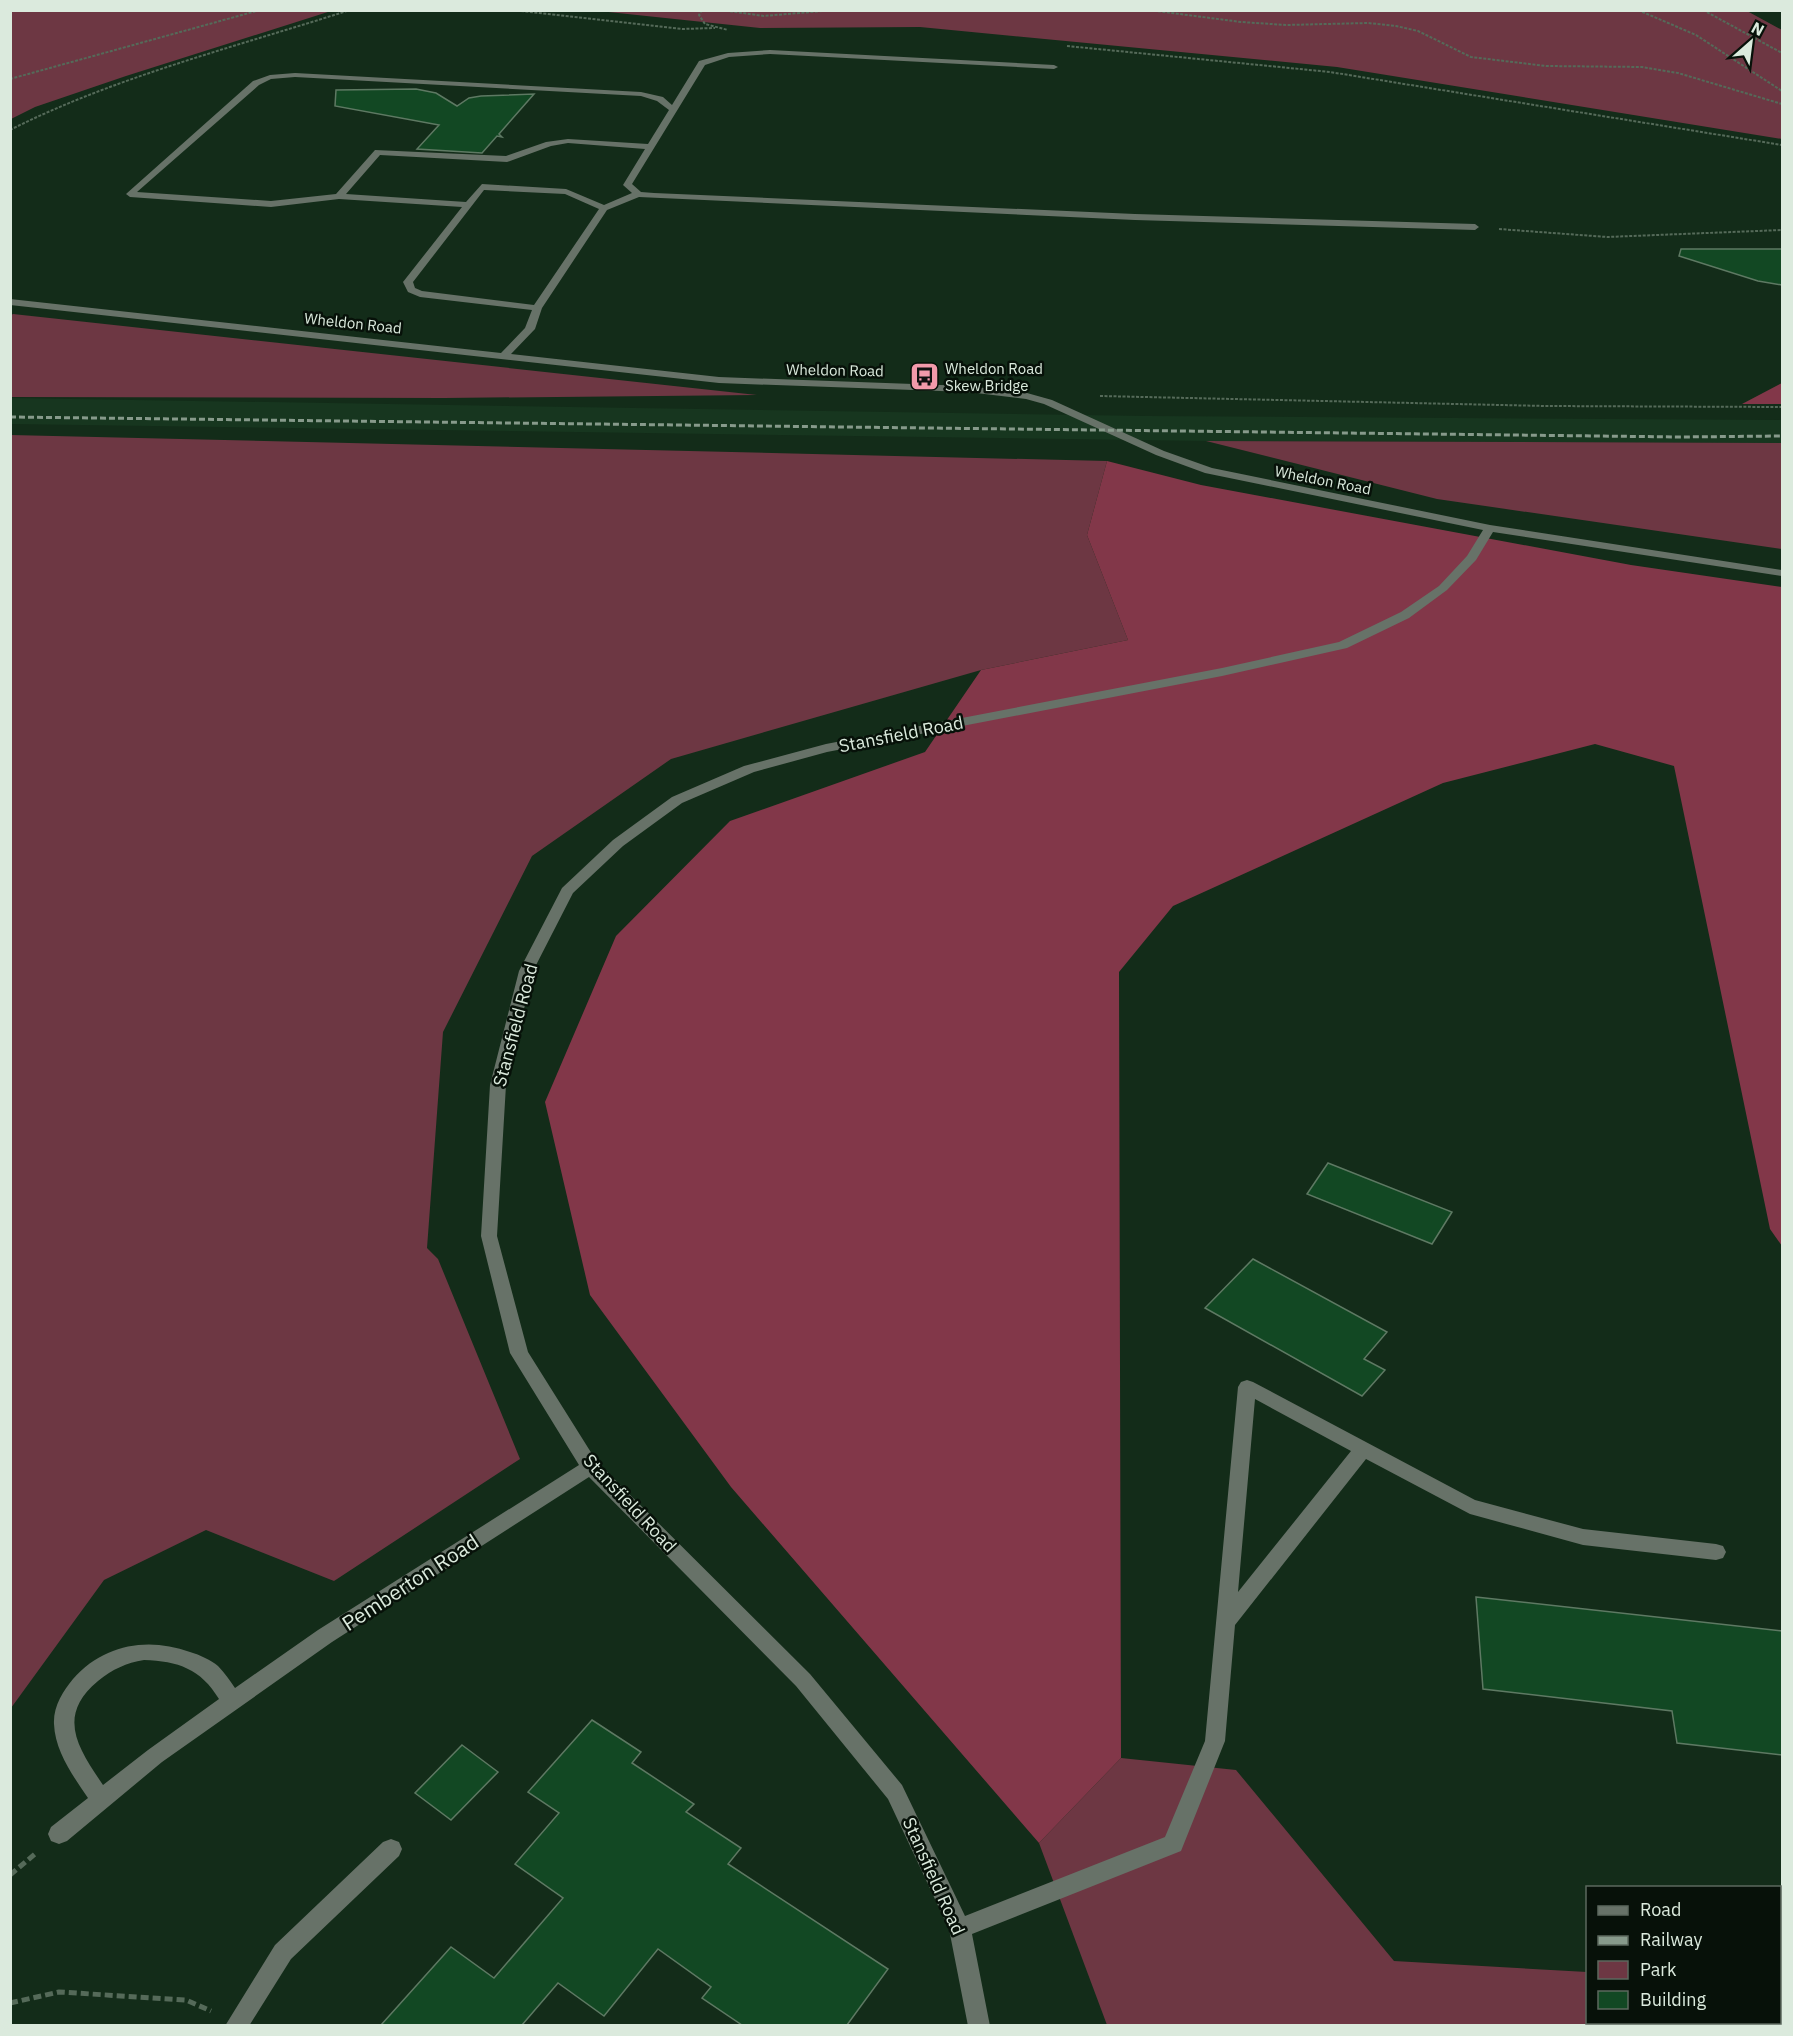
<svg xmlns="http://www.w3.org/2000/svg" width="1793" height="2036" viewBox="0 0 1793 2036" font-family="'IBM Plex Sans',sans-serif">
<rect width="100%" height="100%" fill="#132c19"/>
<!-- built -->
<path fill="#17361f" d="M 11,398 L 1146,416 L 1782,420 L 1782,443 L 1206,441 L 11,424 Z"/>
<!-- green -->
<path fill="#6d3743" d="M 10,11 L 11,10 L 331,11 L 126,76 L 35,107 L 11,119 Z
M 599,11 L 1747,11 L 1782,30 L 1782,139 L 1337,67 L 920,27 L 760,28 Z
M 13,314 L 757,395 L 444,398 L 11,397 L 10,316 Z
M 11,435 L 1107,461 L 1087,535 L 1128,640 L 981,670 L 671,759 L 532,856 L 443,1032 L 427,1248 L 438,1259 L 520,1459 L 334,1581 L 206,1530 L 104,1580 L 11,1708 Z
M 1206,441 L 1782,443 L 1782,549 L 1437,499 Z
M 1121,1758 L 1236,1770 L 1394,1961 L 1587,1972 L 1588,2022 L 1780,2022 L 1780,1982 L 1782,1982 L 1782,2025 L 1107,2025 L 1039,1843 Z"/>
<!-- forest -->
<path fill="#823749" d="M 1782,383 L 1782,404 L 1742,404 Z
M 1107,461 L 1201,485 L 1631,565 L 1782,587 L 1782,1246 L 1770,1229 L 1674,766 L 1595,744 L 1443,783 L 1173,906 L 1119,972 L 1121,1758 L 1039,1843 L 731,1487 L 590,1295 L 545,1102 L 616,936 L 730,821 L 925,752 L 981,670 L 1128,640 L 1087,535 Z"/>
<!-- building -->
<path fill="#124823" stroke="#5e7963" stroke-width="1.5" d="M 416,89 L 436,93 L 457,106 L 469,98 L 481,96 L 534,94 L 499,134 L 502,137 L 497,136 L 482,153 L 417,149 L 439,125 L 335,106 L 336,90 Z
M 1681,249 L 1782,249 L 1782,285 L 1758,281 L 1679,256 Z
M 1328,1163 L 1452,1212 L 1432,1244 L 1307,1194 Z
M 1253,1259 L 1387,1332 L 1364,1359 L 1385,1370 L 1362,1396 L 1205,1308 Z
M 1476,1597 L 1782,1631 L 1782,1755 L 1677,1743 L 1672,1711 L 1483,1689 Z
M 592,1720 L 641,1752 L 632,1763 L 694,1804 L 686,1812 L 741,1848 L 728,1864 L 888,1969 L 847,2025 L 742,2025 L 702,1998 L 711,1987 L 658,1949 L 604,2016 L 558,1983 L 522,2025 L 381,2025 L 451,1947 L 494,1978 L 563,1898 L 515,1864 L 559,1813 L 528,1792 Z
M 462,1745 L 498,1772 L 451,1820 L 415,1793 Z"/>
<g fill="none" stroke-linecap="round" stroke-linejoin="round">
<!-- path-far1 -->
<path stroke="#556a59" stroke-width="2" stroke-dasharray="3 1.5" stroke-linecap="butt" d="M 512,10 L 682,29 L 715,28
M 702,10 L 699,15 L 705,24 L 728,30
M 721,10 L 764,16 L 835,10
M 1149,10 L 1241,22 L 1286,25 L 1368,23 L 1396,26 L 1418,31 L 1471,57 L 1546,66 L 1642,67 L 1678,73 L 1782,104
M 1638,10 L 1696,35 L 1782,91
M 1703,10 L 1782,53
M 1067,46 L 1330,72 L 1782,145
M 10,79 L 260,10
M 10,130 C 115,77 238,46 350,10
M 1499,229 L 1607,237 L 1782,230
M 1100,396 L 1545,406 L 1782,407"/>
<!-- path -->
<path stroke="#556a59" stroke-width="5" stroke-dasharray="8 4" stroke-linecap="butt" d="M 10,1875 L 35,1854
M 10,2003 L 59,1992 L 186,2000 L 211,2011"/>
<!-- minor -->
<path fill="#677268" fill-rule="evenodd" d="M 770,50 L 1054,65 L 1058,67 L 1054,69 L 770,54 L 729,57 L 705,65 L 632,184 L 641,192 L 654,193 L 1135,214 L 1475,224 L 1479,227 L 1475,230 L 1135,220 L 639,197 L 607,210 L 542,308 L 535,329 L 511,354 L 719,377 L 968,386 L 1027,393 L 1052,400 L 1164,451 L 1212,468 L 1490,525 L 1782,570 L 1782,576 L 1493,532 L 1476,560 L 1447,590 L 1409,618 L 1347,648 L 1222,676 L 827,752 L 754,772 L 682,803 L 623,846 L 573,893 L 533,971 L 506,1085 L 497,1236 L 528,1352 L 597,1462 L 810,1674 L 902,1785 L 965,1916 L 1165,1837 L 1205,1741 L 1238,1387 L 1241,1382 L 1247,1380 L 1253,1382 L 1475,1500 L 1583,1529 L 1716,1544 L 1723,1546 L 1726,1552 L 1723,1558 L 1716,1560 L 1583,1545 L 1470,1514 L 1366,1459 L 1235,1625 L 1225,1741 L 1181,1851 L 972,1934 L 990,2026 L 968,2026 L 949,1929 L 888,1799 L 796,1686 L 589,1477 L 332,1642 L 162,1762 L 67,1841 L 59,1844 L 51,1841 L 48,1834 L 51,1827 L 88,1798 C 73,1776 55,1751 54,1724 C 53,1707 63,1691 73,1679 C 104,1644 148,1637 190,1652 C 200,1655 211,1660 218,1666 C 225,1673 230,1681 235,1688 L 318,1630 L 579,1465 L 510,1353 L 481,1236 L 490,1085 L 519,971 L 562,888 L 613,840 L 672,797 L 744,766 L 826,744 L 1222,668 L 1339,642 L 1401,612 L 1439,586 L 1467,556 L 1483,530 L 1205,473 L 1156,455 L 1044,404 L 1026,399 L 968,392 L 719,383 L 10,305 L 10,299 L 501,353 L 525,328 L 532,310 L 420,297 L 408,292 L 403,282 L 462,207 L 339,199 L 271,207 L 130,197 L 126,194 L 253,81 L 270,75 L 295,73 L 641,92 L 663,97 L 672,105 L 699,61 L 728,53 ZM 295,77 L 641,96 L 657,101 L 669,110 L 648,144 L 568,139 L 546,142 L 506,156 L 375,150 L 336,194 L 271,201 L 137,192 L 259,85 L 271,79 ZM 568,143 L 645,149 L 623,185 L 632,193 L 604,205 L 566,189 L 482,184 L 466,202 L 346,194 L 380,155 L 507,162 L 551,146 ZM 484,190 L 565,194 L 599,209 L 534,305 L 422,291 L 415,288 L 413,282 ZM 1255,1399 L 1351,1451 L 1238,1592 ZM 144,1660 C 178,1661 201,1669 219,1699 L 148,1750 L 103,1785 C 78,1748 56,1716 98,1681 C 113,1669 126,1663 144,1660 Z
M 391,1839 L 399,1842 L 402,1849 L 399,1856 L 291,1959 L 249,2026 L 225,2026 L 275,1945 L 383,1842 Z"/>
<!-- rail -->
<path stroke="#879a8b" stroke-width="3" stroke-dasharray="6 3" stroke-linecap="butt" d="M 10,417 L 1680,437 L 1782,436"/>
</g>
<!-- icons -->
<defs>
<symbol id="bus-square" viewBox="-11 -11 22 22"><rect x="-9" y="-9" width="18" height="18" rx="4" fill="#f39aab" stroke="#071109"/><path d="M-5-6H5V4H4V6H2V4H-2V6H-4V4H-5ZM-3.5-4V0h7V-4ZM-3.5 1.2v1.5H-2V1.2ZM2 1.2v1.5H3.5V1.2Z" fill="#111"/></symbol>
</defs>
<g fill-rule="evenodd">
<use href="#bus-square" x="908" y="360" width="33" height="33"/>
</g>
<g text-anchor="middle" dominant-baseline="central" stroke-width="5" stroke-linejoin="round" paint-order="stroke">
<!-- far-street labels -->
<g font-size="15" fill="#dbeadd" stroke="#071109">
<text transform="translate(353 323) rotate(6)">Wheldon Road</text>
<text transform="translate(835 370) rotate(1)">Wheldon Road</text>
<text transform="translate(1323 480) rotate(11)">Wheldon Road</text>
</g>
<!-- far-poi labels -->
<g font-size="15" fill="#dbeadd" stroke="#071109" text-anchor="start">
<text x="945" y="368">Wheldon Road<tspan x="945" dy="17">Skew Bridge</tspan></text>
</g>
<!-- street labels -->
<g font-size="18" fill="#dbeadd" stroke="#071109">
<text transform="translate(901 734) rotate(-11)">Stansfield Road</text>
<text transform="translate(515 1025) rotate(-75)">Stansfield Road</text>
<text transform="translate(630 1503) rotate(47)">Stansfield Road</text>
<text transform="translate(934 1876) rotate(66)">Stansfield Road</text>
</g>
<!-- near-street labels -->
<g font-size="21" fill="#dbeadd" stroke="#071109">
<text transform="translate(410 1582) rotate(-33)">Pemberton Road</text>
</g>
</g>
<!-- border -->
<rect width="1793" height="2036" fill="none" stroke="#dbeadd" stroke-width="24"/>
<!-- legend -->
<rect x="1586" y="1886" width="195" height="138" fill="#071109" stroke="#5c685e" stroke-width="1.5"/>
<rect x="1598" y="1906" width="30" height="9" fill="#677268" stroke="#5c685e" stroke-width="1.5"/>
<text x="1640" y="1916" font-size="18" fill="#dbeadd">Road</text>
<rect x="1598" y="1936" width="30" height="9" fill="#879a8b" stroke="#5c685e" stroke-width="1.5"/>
<text x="1640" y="1946" font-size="18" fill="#dbeadd">Railway</text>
<rect x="1598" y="1961" width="30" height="18" fill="#6d3743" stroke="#5c685e" stroke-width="1.5"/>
<text x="1640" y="1976" font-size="18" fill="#dbeadd">Park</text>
<rect x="1598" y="1991" width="30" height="18" fill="#124823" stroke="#5c685e" stroke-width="1.5"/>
<text x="1640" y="2006" font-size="18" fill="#dbeadd">Building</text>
<!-- north arrow -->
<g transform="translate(1751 42) rotate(28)" stroke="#071109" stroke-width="4.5" paint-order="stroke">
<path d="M0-4.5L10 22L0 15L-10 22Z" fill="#dbeadd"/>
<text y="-9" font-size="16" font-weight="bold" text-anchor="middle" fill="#dbeadd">N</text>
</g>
</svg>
